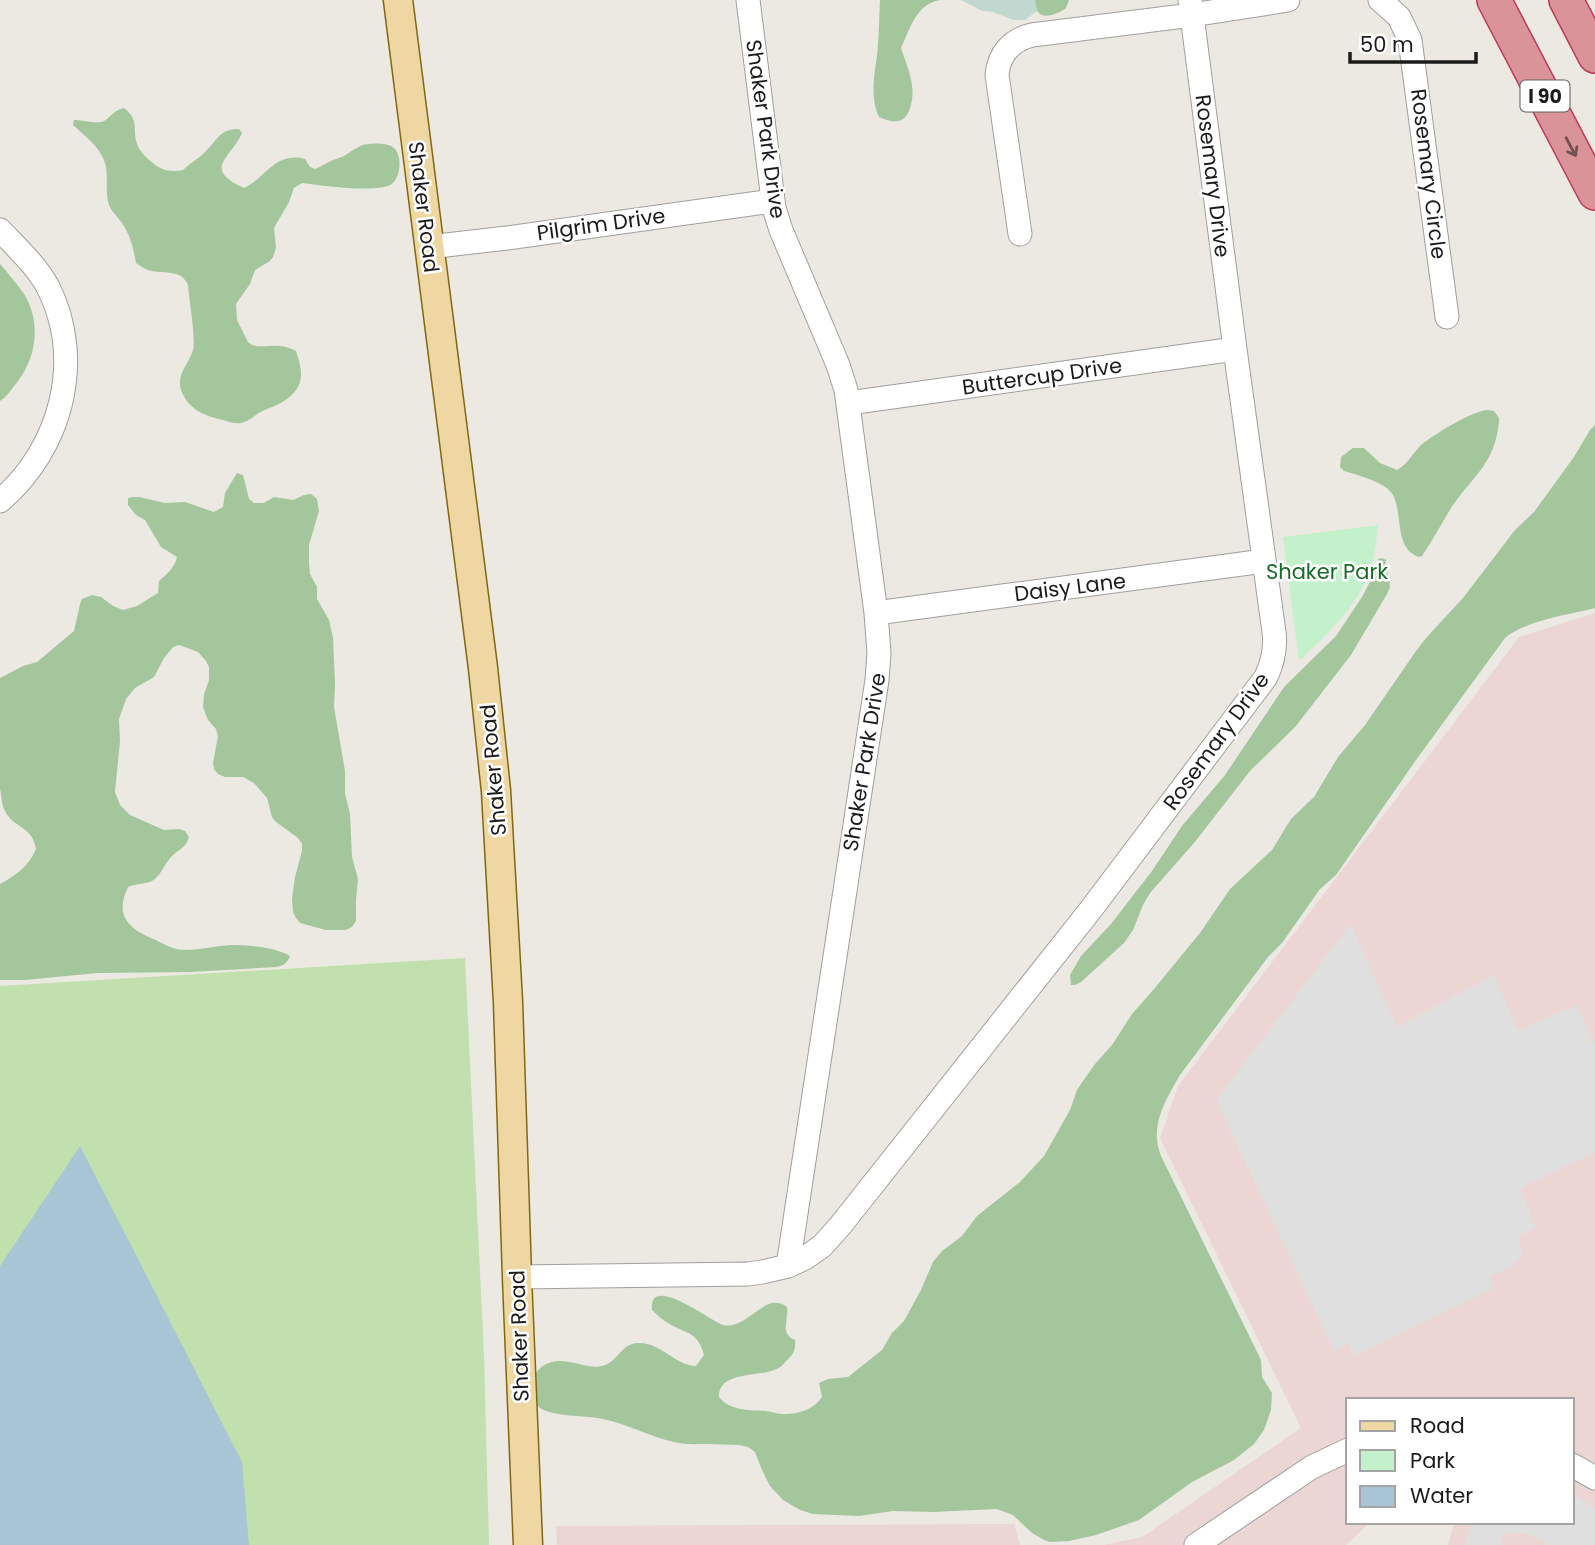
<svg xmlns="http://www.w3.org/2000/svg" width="1595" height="1545" viewBox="0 0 1595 1545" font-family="Poppins,sans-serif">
<rect width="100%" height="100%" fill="#ebe9e2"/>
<!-- commercial -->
<path fill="#ebd6d3" d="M 1595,613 L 1595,1545 L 1448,1545 L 1454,1522 L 1572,1522 L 1572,1400 L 1348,1400 L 1348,1522 L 1375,1522 L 1369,1523 L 1346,1545 L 1103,1545 L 1142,1537 L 1301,1428 L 1160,1138 L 1178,1086 L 1519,637 Z
M 1014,1524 L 1020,1545 L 557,1545 L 556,1526 Z"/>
<!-- grass -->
<path fill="#c1e0ae" d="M 465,958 L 484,1356 L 489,1545 L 0,1545 L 0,986 Z"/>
<!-- forest -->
<path fill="#a4c69c" d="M 880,0 L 940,0 C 916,4 910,29 901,48 C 908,69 917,87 910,108 C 905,125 892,123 879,117 C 870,98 874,76 877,56 C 879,38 879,19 880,0 Z
M 1035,0 L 1069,0 L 1066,8 C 1060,13 1044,20 1038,12 C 1036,11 1035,2 1035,0 Z
M 124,108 C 140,121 132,128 137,144 C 139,150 143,154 147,158 C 159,169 167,173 183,170 C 190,163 200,158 206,151 C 217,140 221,128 239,129 L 242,133 C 232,157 201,169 244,188 C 266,178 275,151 305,159 L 310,167 L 315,169 C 321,167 324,164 329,162 C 334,159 340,158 344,156 C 352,151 359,145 368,144 C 376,143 388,143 394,148 C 403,156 401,182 388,186 C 367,192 325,186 302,183 L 294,188 L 289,202 L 274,228 L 276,248 L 273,257 L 270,261 L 255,270 L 250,284 L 236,304 L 237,320 L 248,342 L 252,345 C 270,349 277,341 296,351 C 300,364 304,375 298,387 C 291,400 275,406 262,411 C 256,414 251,420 244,422 C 237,425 229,422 223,420 C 204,416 188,409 181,390 C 176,374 189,364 193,350 C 196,338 189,299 188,285 C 181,269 166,274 152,271 C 146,270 142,267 136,263 C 133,247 131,237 122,223 C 118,217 111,211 109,205 C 105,193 108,179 106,167 C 103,149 85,136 73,125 L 74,120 C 83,119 95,125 104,121 C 112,116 113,111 124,108 Z
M 0,264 C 8,273 17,284 24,294 C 41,321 37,356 18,381 C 12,388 8,396 0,401 Z
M 1487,410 L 1494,411 L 1499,418 L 1499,421 C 1495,463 1475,474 1453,505 C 1442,522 1433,540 1422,556 L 1419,557 C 1394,549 1403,514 1393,495 C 1386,482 1357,475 1344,471 L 1340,467 L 1341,457 L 1353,448 L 1364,448 L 1380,463 L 1397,470 C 1408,464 1413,453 1421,445 C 1435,434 1470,412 1487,410 Z
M 1595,425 L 1595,608 C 1569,615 1526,620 1505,638 L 1416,760 L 1336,875 L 1320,889 L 1282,943 L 1268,957 L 1180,1075 C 1165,1101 1149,1126 1161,1156 L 1261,1360 L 1262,1377 L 1272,1393 L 1271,1410 L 1264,1430 L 1254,1444 L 1234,1460 L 1192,1482 L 1139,1520 L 1096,1535 L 1069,1541 L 1050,1542 L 1044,1540 L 1032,1533 L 1013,1515 L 997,1509 L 933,1512 L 893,1511 L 859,1516 L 813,1514 L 800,1510 L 783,1500 L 770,1486 L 762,1470 L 755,1452 L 748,1447 L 739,1445 C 728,1445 717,1444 707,1444 C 696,1444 685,1445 674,1442 C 650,1437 628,1424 603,1419 C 585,1415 554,1417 540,1408 C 533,1403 533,1390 533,1383 C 534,1373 540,1366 549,1363 C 567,1356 586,1370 602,1366 C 617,1363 621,1344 637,1343 C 660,1341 674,1365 696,1366 L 704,1355 C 698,1333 689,1334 671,1325 C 664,1321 658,1316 652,1310 C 648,1272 712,1322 723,1325 C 747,1331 765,1290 787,1307 C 789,1321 779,1333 795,1340 C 796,1349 794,1354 787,1360 C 783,1365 780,1368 774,1370 C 756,1377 718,1372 719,1397 C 730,1411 749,1410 766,1411 C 771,1411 776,1414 782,1414 C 797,1415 813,1410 822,1397 L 819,1383 L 828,1379 L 848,1377 L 882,1350 L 892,1333 L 904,1321 L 921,1290 L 933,1262 L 942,1251 L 962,1236 L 977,1216 L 1020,1182 L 1044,1156 L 1070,1110 L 1077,1090 L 1083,1081 L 1095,1064 L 1112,1045 L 1132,1014 L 1154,989 L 1200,933 L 1230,889 L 1272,850 L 1291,819 L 1314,797 L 1338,757 L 1365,725 L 1416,651 L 1426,638 L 1463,598 L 1515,530 L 1534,512 L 1574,457 L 1590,430 Z
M 237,473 L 243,475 L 249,499 L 254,503 L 264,503 L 274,497 L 293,500 L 304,495 L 311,494 L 317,499 L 319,511 L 309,545 L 309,563 L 310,574 L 317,587 L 317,599 L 329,620 L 333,638 L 335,684 L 334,707 L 345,771 L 345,793 L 350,814 L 352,857 L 358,879 L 356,900 L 356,921 L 352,927 L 346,930 L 326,930 L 300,923 L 296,918 L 293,912 L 292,899 L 295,877 L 302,851 L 302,844 L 298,838 L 276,822 L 272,817 L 267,798 L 254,783 L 243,777 L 225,777 L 218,774 L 214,769 L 213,763 L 218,736 L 216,729 L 208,720 L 203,707 L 204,694 L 209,680 L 209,667 L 206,661 L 198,652 L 179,645 L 173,647 L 164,658 L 154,677 L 135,688 L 126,699 L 119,719 L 120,741 L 115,792 L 120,805 L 130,815 L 164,830 L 179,829 L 185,831 L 189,837 C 186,848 179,849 171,857 C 165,863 162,873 155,879 C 147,885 136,883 128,887 C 114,916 129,930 156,940 C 162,943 169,947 176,949 C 193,952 213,946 231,945 C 247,945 276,947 290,956 C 287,963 284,966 276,967 L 191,972 L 98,973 L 25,980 L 0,980 L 0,884 C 15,876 29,866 36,849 C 32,825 14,829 5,811 C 1,804 2,796 0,789 L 0,678 L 23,666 L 37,662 L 74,631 L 80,604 L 82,599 L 92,595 L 101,597 L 113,606 L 123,610 L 137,606 L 158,593 L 159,581 C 167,574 175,567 177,557 L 161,547 L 145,520 L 136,515 L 128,505 L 128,498 L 133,497 L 139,497 L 165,503 L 185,502 L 214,512 L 223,507 L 225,493 Z
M 1382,558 L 1386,560 L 1385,566 L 1389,577 L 1390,587 L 1387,594 L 1351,655 L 1296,726 L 1250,771 L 1194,843 L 1150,893 L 1143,905 L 1133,930 L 1124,943 L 1081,982 L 1075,985 L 1071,985 L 1070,975 L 1081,956 L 1111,924 L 1152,871 L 1182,826 L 1225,775 L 1284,687 L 1336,636 L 1362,597 L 1372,578 L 1378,559 Z"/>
<!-- wetland -->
<path fill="#c1d8d0" d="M 961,0 L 1035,0 L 1037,11 L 1025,20 L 1013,20 L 993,12 L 982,11 Z"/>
<!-- park -->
<path fill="#c3f1cc" d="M 1378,525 C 1376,542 1375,559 1368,575 C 1355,609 1325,636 1299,661 L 1283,537 Z"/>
<!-- parking -->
<path fill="#dfdfdf" d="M 1351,924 L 1397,1027 L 1494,975 L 1518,1031 L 1577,1005 L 1595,1045 L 1595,1152 L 1520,1188 L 1536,1228 L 1518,1236 L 1523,1254 L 1514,1266 L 1490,1276 L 1494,1288 L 1355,1356 L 1348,1343 L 1334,1351 L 1216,1100 Z
M 1572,1492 L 1595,1508 L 1595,1545 L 1548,1545 L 1528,1534 L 1502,1533 L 1501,1545 L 1465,1545 L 1472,1522 L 1572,1522 Z"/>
<!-- water -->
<path fill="#a7c5d4" d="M 80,1146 L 242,1462 L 249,1545 L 0,1545 L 0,1266 Z"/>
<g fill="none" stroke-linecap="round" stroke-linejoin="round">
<defs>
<path id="minor" d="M 748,0 L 774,208 L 781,230 L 838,365 L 846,390 L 876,613 L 879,653 L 877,680 L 788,1266
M 1380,0 L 1399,17 L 1410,40 L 1447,317
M 0,230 C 17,248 36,265 48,287 C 85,361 61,449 0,501
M 1020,234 L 997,75 C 999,54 1011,40 1032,35 L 1192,15 L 1288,0
M 429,247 L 507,238 L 772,201
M 849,403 L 1235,349
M 876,613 L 1264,561
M 517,1277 L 748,1274 L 762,1272 L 788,1266 L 805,1258 L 822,1246 L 840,1226 L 1092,908 L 1266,677 C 1273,662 1276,648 1274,632 L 1235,349 L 1190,0
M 1572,1465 L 1595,1478
M 1196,1545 L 1312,1467 L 1348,1450"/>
<path id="major" d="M 398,0 L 483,668 L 496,791 L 508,1002 L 517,1277 L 528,1545"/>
<path id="highway" d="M 1494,0 L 1595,193
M 1566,0 L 1595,56"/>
</defs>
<!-- minor casing -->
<use href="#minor" stroke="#9f9f9f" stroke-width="25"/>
<!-- major casing -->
<use href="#major" stroke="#806812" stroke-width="31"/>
<!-- highway casing -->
<use href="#highway" stroke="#bf3959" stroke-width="36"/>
<!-- minor -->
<use href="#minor" stroke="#fff" stroke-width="23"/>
<!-- major -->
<use href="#major" stroke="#efd7a3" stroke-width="28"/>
<!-- highway -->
<use href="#highway" stroke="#da9398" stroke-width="33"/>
</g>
<!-- one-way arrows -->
<defs><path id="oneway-shaft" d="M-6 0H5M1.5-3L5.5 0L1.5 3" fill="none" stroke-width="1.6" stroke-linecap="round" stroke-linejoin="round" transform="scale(1.75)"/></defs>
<use stroke="#715153" href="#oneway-shaft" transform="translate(1571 147) rotate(62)"/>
<g text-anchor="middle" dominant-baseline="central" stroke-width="5" stroke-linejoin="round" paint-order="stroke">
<!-- shield labels -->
<rect fill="#fff" stroke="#5f5f5f" stroke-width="2" x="1520.5" y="80.5" width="49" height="31" rx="5"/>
<g font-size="19" font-weight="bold" fill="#1b1b1b">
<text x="1545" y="96">I 90</text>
</g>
<!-- street labels -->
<g font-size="21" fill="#1b1b1b" stroke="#fff">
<text transform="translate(766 129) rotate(82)">Shaker Park Drive</text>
<text transform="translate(1429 174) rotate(83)">Rosemary Circle</text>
<text transform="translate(1213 176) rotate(83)">Rosemary Drive</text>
<text transform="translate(424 207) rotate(83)">Shaker Road</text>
<text transform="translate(601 224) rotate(-8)">Pilgrim Drive</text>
<text transform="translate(1042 376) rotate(-8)">Buttercup Drive</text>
<text transform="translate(1070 587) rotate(-7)">Daisy Lane</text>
<text transform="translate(1216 741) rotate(-54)">Rosemary Drive</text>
<text transform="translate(864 762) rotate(-81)">Shaker Park Drive</text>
<text transform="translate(493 770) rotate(-95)">Shaker Road</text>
<text transform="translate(519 1336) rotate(-92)">Shaker Road</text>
</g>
<!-- park labels -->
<g font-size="21" fill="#186a28" stroke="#fff">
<text x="1327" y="571">Shaker Park</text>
</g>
</g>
<!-- legend -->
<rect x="1346" y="1398" width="228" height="126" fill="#ffffff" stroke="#a4a4a4" stroke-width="2"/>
<rect x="1360" y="1421" width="35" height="10" fill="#efd7a3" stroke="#a4a4a4" stroke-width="2"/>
<text x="1410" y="1433" font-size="21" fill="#1b1b1b">Road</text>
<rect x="1360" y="1450" width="35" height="21" fill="#c3f1cc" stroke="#a4a4a4" stroke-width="2"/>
<text x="1410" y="1468" font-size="21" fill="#1b1b1b">Park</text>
<rect x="1360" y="1486" width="35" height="21" fill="#a7c5d4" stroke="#a4a4a4" stroke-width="2"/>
<text x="1410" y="1503" font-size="21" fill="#1b1b1b">Water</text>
<!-- scale -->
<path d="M1350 52v10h126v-10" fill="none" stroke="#1b1b1b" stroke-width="3.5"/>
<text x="1360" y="52" font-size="21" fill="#1b1b1b" stroke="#ffffff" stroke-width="5" paint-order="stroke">50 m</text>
</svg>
